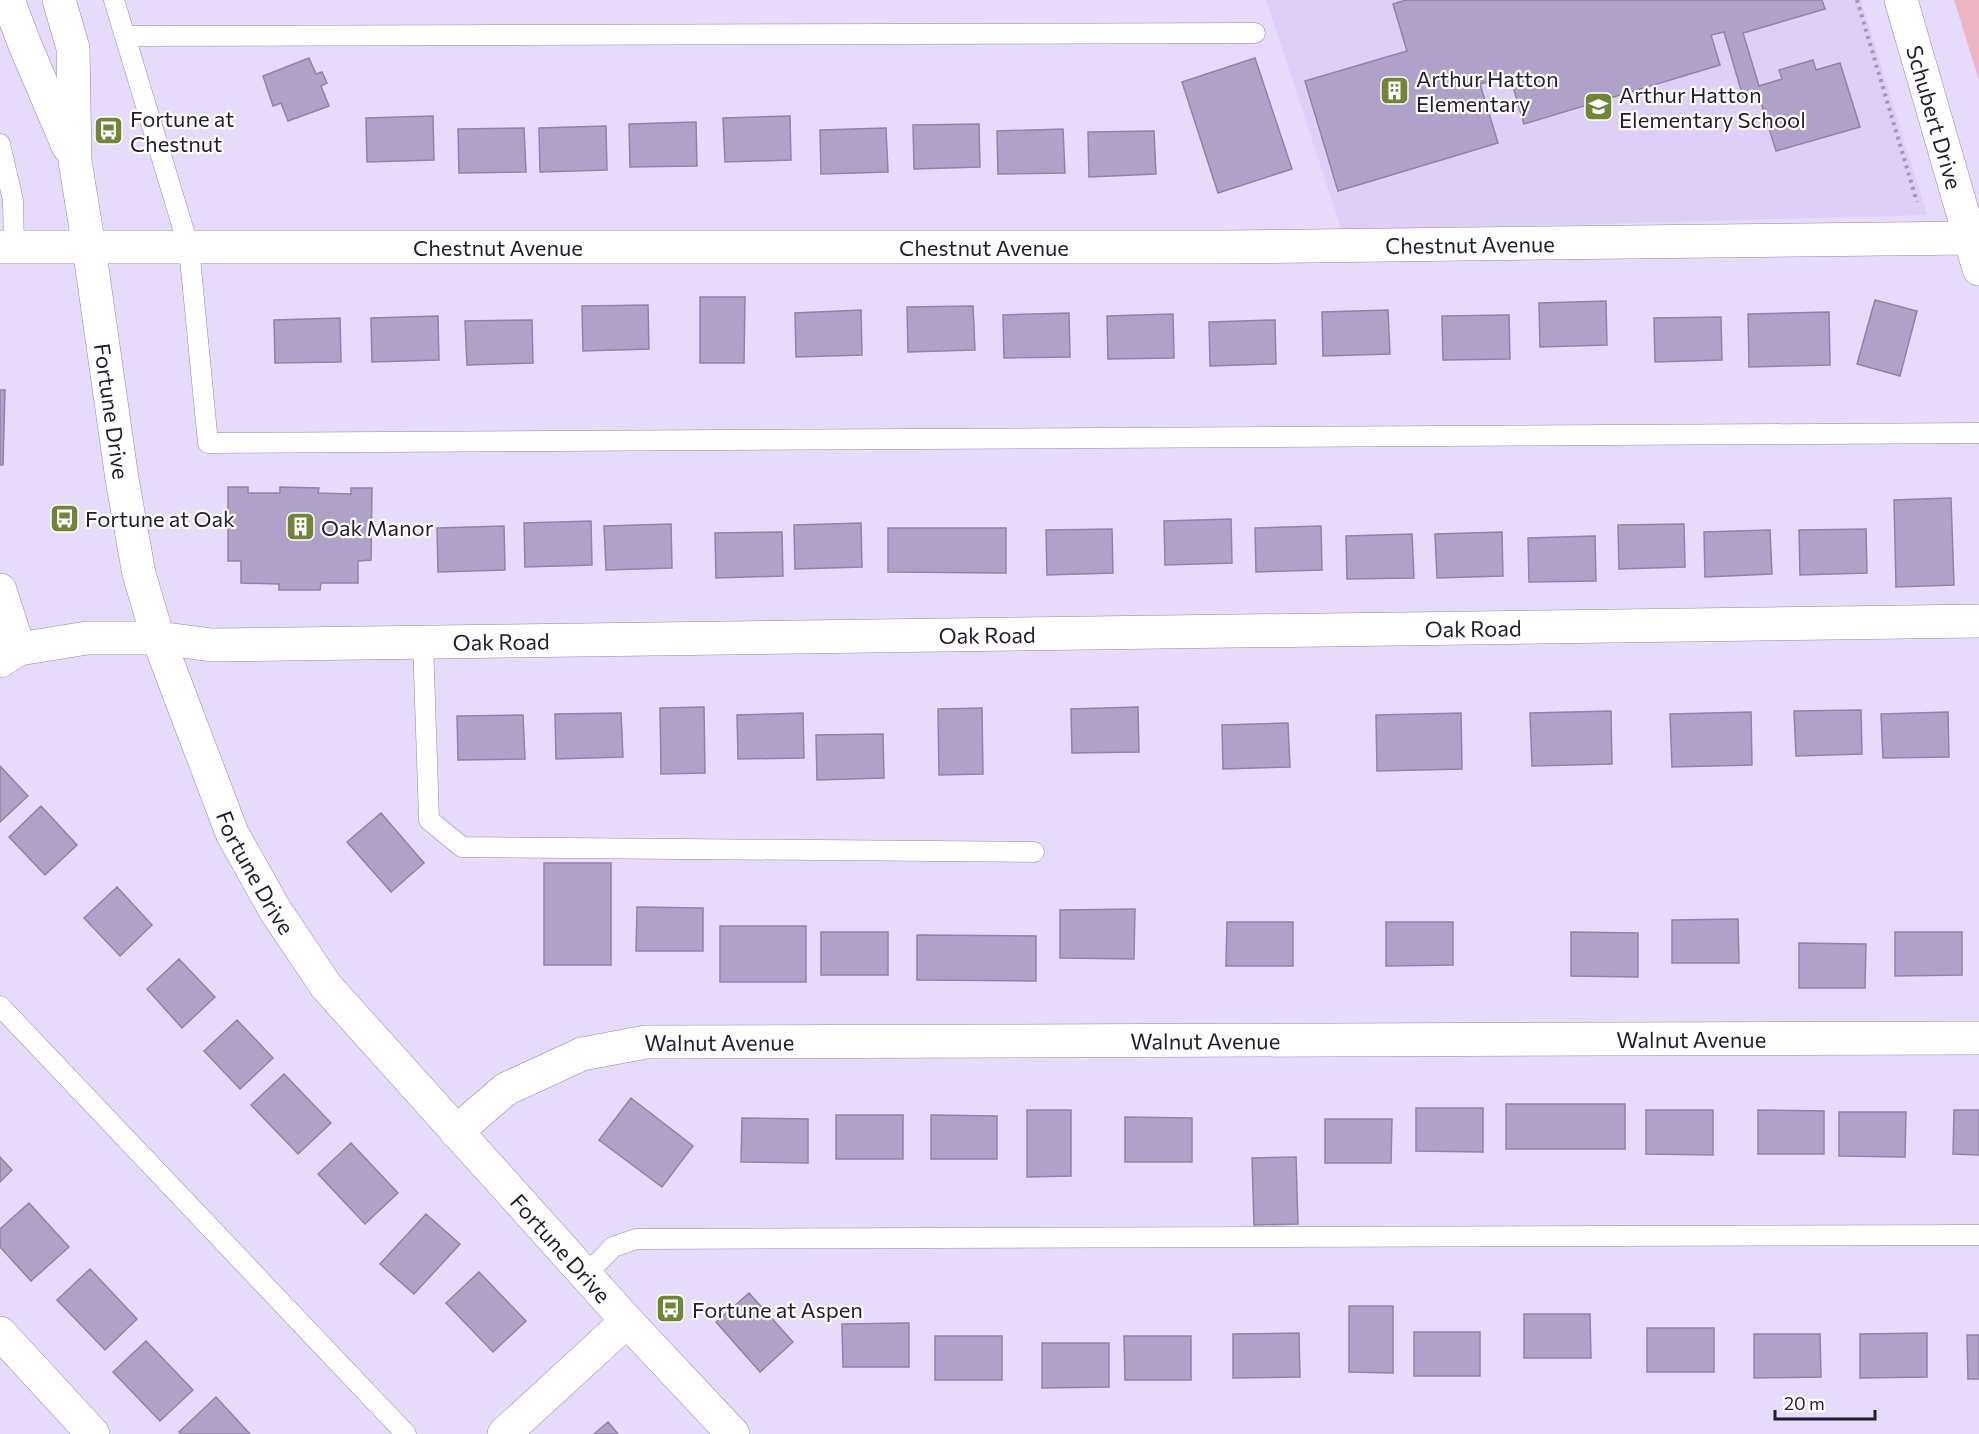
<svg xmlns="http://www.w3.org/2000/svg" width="1979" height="1434" viewBox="0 0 1979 1434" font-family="Commissioner,sans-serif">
<rect width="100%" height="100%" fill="#e7dbfc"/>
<!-- built -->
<path fill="#ddcff6" d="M 1266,0 L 1861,0 L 1927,215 L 1342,231 Z"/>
<!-- green -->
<path fill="#edb5c3" d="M 1954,0 L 1979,0 L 1979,80 Z"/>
<!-- building -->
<path fill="#b0a1c9" stroke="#9082a8" stroke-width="1.5" d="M 1406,0 L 1822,0 L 1825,9 L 1743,33 L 1759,86 L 1782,79 L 1779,70 L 1813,60 L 1816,70 L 1840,63 L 1860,127 L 1776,151 L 1759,96 L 1744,100 L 1724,32 L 1711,35 L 1720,65 L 1524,124 L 1510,76 L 1480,84 L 1498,143 L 1338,191 L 1305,81 L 1407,51 L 1393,4 Z
M 309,58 L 316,74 L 322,72 L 327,83 L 321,86 L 329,106 L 288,121 L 281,103 L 273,106 L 263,76 Z
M 1255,58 L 1292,169 L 1218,193 L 1182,82 Z
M 433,116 L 434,160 L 367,162 L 366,118 Z
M 790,116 L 791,160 L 725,162 L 723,118 Z
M 696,122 L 697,166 L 630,167 L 629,124 Z
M 979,124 L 980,167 L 914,169 L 913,125 Z
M 606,126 L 607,170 L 540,172 L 539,128 Z
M 524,128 L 526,172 L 459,173 L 458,129 Z
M 886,128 L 888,172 L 821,174 L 820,130 Z
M 1063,129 L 1065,173 L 998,174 L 997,131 Z
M 1154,131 L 1156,174 L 1089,177 L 1088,132 Z
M 700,297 L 745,297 L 744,363 L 700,363 Z
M 1875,300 L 1917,311 L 1900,376 L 1857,364 Z
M 1606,301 L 1607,345 L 1540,347 L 1539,303 Z
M 648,305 L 649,349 L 583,351 L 582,306 Z
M 973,306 L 975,350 L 908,352 L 907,307 Z
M 861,310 L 862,355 L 796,357 L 795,313 Z
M 1388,310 L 1390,354 L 1323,356 L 1322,312 Z
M 1829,312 L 1830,365 L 1749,367 L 1748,314 Z
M 1069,313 L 1070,357 L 1004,358 L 1003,315 Z
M 1173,314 L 1174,358 L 1108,359 L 1107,316 Z
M 1509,315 L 1510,359 L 1443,360 L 1442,316 Z
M 438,316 L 439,360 L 372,362 L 371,318 Z
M 1721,317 L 1722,360 L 1655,362 L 1654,318 Z
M 340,318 L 341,362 L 275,363 L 274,320 Z
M 532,320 L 533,363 L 467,365 L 465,321 Z
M 1275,320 L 1276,364 L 1210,366 L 1209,322 Z
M 0,390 L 5,390 L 3,465 L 0,465 Z
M 228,487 L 248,487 L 248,493 L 280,493 L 280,487 L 319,488 L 318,493 L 351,494 L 351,488 L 372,488 L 371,560 L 358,561 L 358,583 L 321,583 L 320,590 L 279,590 L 279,584 L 241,583 L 241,561 L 228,561 Z
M 1951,498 L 1954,585 L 1896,587 L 1894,500 Z
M 1231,519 L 1232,563 L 1165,565 L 1164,521 Z
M 591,521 L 592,565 L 525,567 L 524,523 Z
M 861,523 L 862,567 L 795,569 L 794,525 Z
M 671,524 L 672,568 L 606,570 L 604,526 Z
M 1684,524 L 1685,567 L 1619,569 L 1618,525 Z
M 504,526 L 505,570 L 438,572 L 437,528 Z
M 1321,526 L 1322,570 L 1256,572 L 1255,528 Z
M 888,528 L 1006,528 L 1006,573 L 888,572 Z
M 1112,529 L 1113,573 L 1047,575 L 1046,530 Z
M 1866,529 L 1867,573 L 1800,575 L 1799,530 Z
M 1770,530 L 1772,574 L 1705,577 L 1704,532 Z
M 782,532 L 783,576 L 716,578 L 715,533 Z
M 1502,532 L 1503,576 L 1437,578 L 1435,534 Z
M 1412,534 L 1414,578 L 1347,579 L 1346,536 Z
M 1595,536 L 1596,581 L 1529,582 L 1528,538 Z
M 704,707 L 705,773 L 661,774 L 660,708 Z
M 1138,707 L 1139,752 L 1072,753 L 1071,709 Z
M 982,708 L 983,774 L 939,775 L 938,709 Z
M 1861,710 L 1862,754 L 1796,756 L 1794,711 Z
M 1611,711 L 1612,764 L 1532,766 L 1530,713 Z
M 1751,712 L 1752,765 L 1672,767 L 1670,714 Z
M 1948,712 L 1949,757 L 1883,758 L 1881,714 Z
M 621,713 L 623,757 L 556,759 L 555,714 Z
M 803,713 L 804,758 L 738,759 L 737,715 Z
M 1461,713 L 1462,769 L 1377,771 L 1376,715 Z
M 523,715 L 525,759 L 458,760 L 457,716 Z
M 1288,723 L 1290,767 L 1223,769 L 1222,725 Z
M 883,734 L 884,778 L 817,780 L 816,735 Z
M 0,766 L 28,796 L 0,822 Z
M 41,806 L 77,845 L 45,875 L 9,837 Z
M 381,813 L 424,863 L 391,892 L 347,842 Z
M 544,863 L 611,863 L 611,965 L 544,965 Z
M 117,887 L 152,925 L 120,956 L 84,918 Z
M 637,907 L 703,908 L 703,951 L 636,951 Z
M 1135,909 L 1134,959 L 1060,958 L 1060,910 Z
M 1738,919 L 1739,963 L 1672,963 L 1672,920 Z
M 1227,922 L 1293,922 L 1293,966 L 1226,966 Z
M 1386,922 L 1453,922 L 1453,965 L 1386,966 Z
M 720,926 L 806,926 L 806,982 L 720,982 Z
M 821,932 L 888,932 L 888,975 L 821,975 Z
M 1571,932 L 1638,933 L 1638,977 L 1571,976 Z
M 1895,932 L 1962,932 L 1962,975 L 1895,976 Z
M 917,935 L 1036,936 L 1036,981 L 917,980 Z
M 1799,943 L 1866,944 L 1865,988 L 1799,988 Z
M 179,959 L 215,997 L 182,1028 L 147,989 Z
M 237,1020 L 273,1058 L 240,1089 L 204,1051 Z
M 284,1074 L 331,1123 L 298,1154 L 251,1105 Z
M 631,1098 L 693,1146 L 662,1187 L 599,1140 Z
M 1506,1104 L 1625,1104 L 1625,1149 L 1506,1149 Z
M 1416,1108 L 1483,1108 L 1483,1152 L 1416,1151 Z
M 1027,1110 L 1071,1110 L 1071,1176 L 1027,1177 Z
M 1646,1110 L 1713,1110 L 1713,1155 L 1646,1154 Z
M 1758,1110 L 1824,1111 L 1824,1154 L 1758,1154 Z
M 1954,1110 L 1979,1110 L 1979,1155 L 1953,1154 Z
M 1839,1112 L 1906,1112 L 1905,1157 L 1839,1156 Z
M 836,1115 L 903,1115 L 903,1159 L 836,1159 Z
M 931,1115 L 997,1116 L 997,1159 L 931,1159 Z
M 1125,1117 L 1192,1118 L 1192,1162 L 1125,1162 Z
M 742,1118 L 808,1119 L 808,1163 L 741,1162 Z
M 1325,1119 L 1392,1119 L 1391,1163 L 1325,1163 Z
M 351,1143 L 398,1193 L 365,1224 L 318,1174 Z
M 0,1157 L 12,1170 L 0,1182 Z
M 1296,1157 L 1298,1224 L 1254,1225 L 1252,1158 Z
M 29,1203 L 69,1247 L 31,1281 L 0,1247 L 0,1229 Z
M 426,1214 L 460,1244 L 414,1294 L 380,1264 Z
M 90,1269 L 137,1319 L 105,1350 L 57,1300 Z
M 479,1272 L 526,1321 L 493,1352 L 446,1303 Z
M 749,1293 L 793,1342 L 760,1372 L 716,1322 Z
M 1349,1306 L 1393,1306 L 1393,1373 L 1349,1372 Z
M 1524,1314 L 1590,1314 L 1591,1358 L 1524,1358 Z
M 909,1323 L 909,1367 L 843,1367 L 842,1324 Z
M 1647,1328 L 1714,1328 L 1714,1372 L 1647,1372 Z
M 1414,1332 L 1480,1332 L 1480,1376 L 1414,1376 Z
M 1299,1333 L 1300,1377 L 1233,1378 L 1233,1334 Z
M 1927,1333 L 1927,1377 L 1860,1378 L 1860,1334 Z
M 1754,1334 L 1820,1334 L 1821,1377 L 1754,1378 Z
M 1967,1335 L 1979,1335 L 1979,1379 L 1968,1379 Z
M 935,1336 L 1002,1336 L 1002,1380 L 935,1380 Z
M 1124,1336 L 1191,1336 L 1191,1380 L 1125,1380 Z
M 146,1341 L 193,1390 L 160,1421 L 113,1372 Z
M 1042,1343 L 1109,1343 L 1109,1387 L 1042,1388 Z
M 216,1397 L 250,1434 L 181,1434 L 179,1432 Z
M 608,1422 L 618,1434 L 594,1434 Z"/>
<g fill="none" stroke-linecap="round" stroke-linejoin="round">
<defs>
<path id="lane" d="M 114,0 L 189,248 L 208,443 L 1979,433
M 125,36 L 1255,33
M 0,144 L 13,200 L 14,247
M 423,641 L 429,820 L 462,847 L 1034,852
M 0,1006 L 406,1434
M 586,1275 L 613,1247 L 636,1239 L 1979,1235"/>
<g id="street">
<path id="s1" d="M 1901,0 L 1979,269"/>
<path id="s2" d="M 0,247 L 1223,247 L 1969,238"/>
<path d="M 0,590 L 19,649"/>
<path id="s3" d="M 0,661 L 19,649 L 87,638 L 158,638 L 212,645 L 1979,621"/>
<path id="s4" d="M 456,1132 L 506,1089 L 582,1054 L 646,1042 L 1979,1038"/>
<path d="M 0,1333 L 93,1434"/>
<path d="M 504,1434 L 627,1321"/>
</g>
<g id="secondary">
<path d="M 8,0 L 25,45 L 68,146"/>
<path id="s5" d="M 59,0 L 73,48 L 75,161 L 89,247 L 122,479 L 139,574 L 158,638 L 232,833 L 275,910 L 326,986 L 627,1321 L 733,1434"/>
</g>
</defs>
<!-- lane casing -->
<use href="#lane" stroke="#9587ad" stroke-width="21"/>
<!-- street casing -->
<use href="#street" stroke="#9587ad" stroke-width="34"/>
<!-- secondary casing -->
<use href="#secondary" stroke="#9587ad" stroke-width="34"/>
<!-- path -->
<path stroke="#a399b4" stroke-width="4" stroke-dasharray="3 4.5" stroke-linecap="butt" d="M 1857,0 L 1917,202"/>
<!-- lane -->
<use href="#lane" stroke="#fff" stroke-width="20"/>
<!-- street -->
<use href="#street" stroke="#fff" stroke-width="33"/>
<!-- secondary -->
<use href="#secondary" stroke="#fff" stroke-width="33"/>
</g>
<!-- icons -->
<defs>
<symbol id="building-square" viewBox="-11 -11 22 22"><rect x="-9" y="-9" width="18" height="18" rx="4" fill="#718536" stroke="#fff"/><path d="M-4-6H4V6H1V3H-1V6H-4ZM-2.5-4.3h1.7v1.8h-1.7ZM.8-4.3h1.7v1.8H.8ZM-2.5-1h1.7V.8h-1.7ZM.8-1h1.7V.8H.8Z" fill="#fff"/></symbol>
<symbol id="school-square" viewBox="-11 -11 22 22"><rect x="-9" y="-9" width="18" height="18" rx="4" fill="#718536" stroke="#fff"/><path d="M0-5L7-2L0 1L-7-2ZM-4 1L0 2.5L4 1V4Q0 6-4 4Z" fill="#fff"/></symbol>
<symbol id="bus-square" viewBox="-11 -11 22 22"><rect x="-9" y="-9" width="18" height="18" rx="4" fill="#718536" stroke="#fff"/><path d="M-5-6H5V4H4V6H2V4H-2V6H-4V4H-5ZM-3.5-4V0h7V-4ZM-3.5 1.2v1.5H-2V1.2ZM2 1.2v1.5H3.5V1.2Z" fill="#fff"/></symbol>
</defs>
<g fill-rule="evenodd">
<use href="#building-square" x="1378" y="74" width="33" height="33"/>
<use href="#school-square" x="1582" y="90" width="33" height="33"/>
<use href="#bus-square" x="92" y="114" width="33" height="33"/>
<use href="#bus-square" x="48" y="502" width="33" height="33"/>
<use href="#building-square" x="284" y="510" width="33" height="33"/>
<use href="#bus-square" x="654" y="1292" width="33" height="33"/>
</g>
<g text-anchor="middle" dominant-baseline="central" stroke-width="4.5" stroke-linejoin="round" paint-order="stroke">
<!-- poi labels -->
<g font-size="22" fill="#221c2b" stroke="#fff" text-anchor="start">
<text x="1416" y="78">Arthur Hatton<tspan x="1416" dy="25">Elementary</tspan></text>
<text x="1619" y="94">Arthur Hatton<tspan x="1619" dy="25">Elementary School</tspan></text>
<text x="130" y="118">Fortune at<tspan x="130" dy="25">Chestnut</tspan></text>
<text x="85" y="518">Fortune at Oak</text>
<text x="321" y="527">Oak Manor</text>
<text x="692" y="1309">Fortune at Aspen</text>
</g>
<!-- street labels -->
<g font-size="22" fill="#221c2b" stroke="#fff">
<text stroke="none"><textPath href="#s1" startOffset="122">Schubert Drive</textPath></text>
<text stroke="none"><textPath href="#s2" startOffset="1470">Chestnut Avenue</textPath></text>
<text stroke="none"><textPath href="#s2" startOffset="984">Chestnut Avenue</textPath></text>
<text stroke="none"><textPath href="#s2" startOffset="498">Chestnut Avenue</textPath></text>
<text stroke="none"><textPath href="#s5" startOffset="416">Fortune Drive</textPath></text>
<text stroke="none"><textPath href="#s3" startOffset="1478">Oak Road</textPath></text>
<text stroke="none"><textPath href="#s3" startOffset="992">Oak Road</textPath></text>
<text stroke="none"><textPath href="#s3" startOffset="506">Oak Road</textPath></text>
<text stroke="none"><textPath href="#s5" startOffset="902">Fortune Drive</textPath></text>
<text stroke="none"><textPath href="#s4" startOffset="1260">Walnut Avenue</textPath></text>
<text stroke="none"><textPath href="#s4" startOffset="774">Walnut Avenue</textPath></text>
<text stroke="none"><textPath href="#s4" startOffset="288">Walnut Avenue</textPath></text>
<text stroke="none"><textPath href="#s5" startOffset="1388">Fortune Drive</textPath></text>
</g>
</g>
<!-- scale -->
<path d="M1775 1410v9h100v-9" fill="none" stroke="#221c2b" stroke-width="3"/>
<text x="1784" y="1410" font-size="18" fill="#221c2b" stroke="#ffffff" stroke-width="4.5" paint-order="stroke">20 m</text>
</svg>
